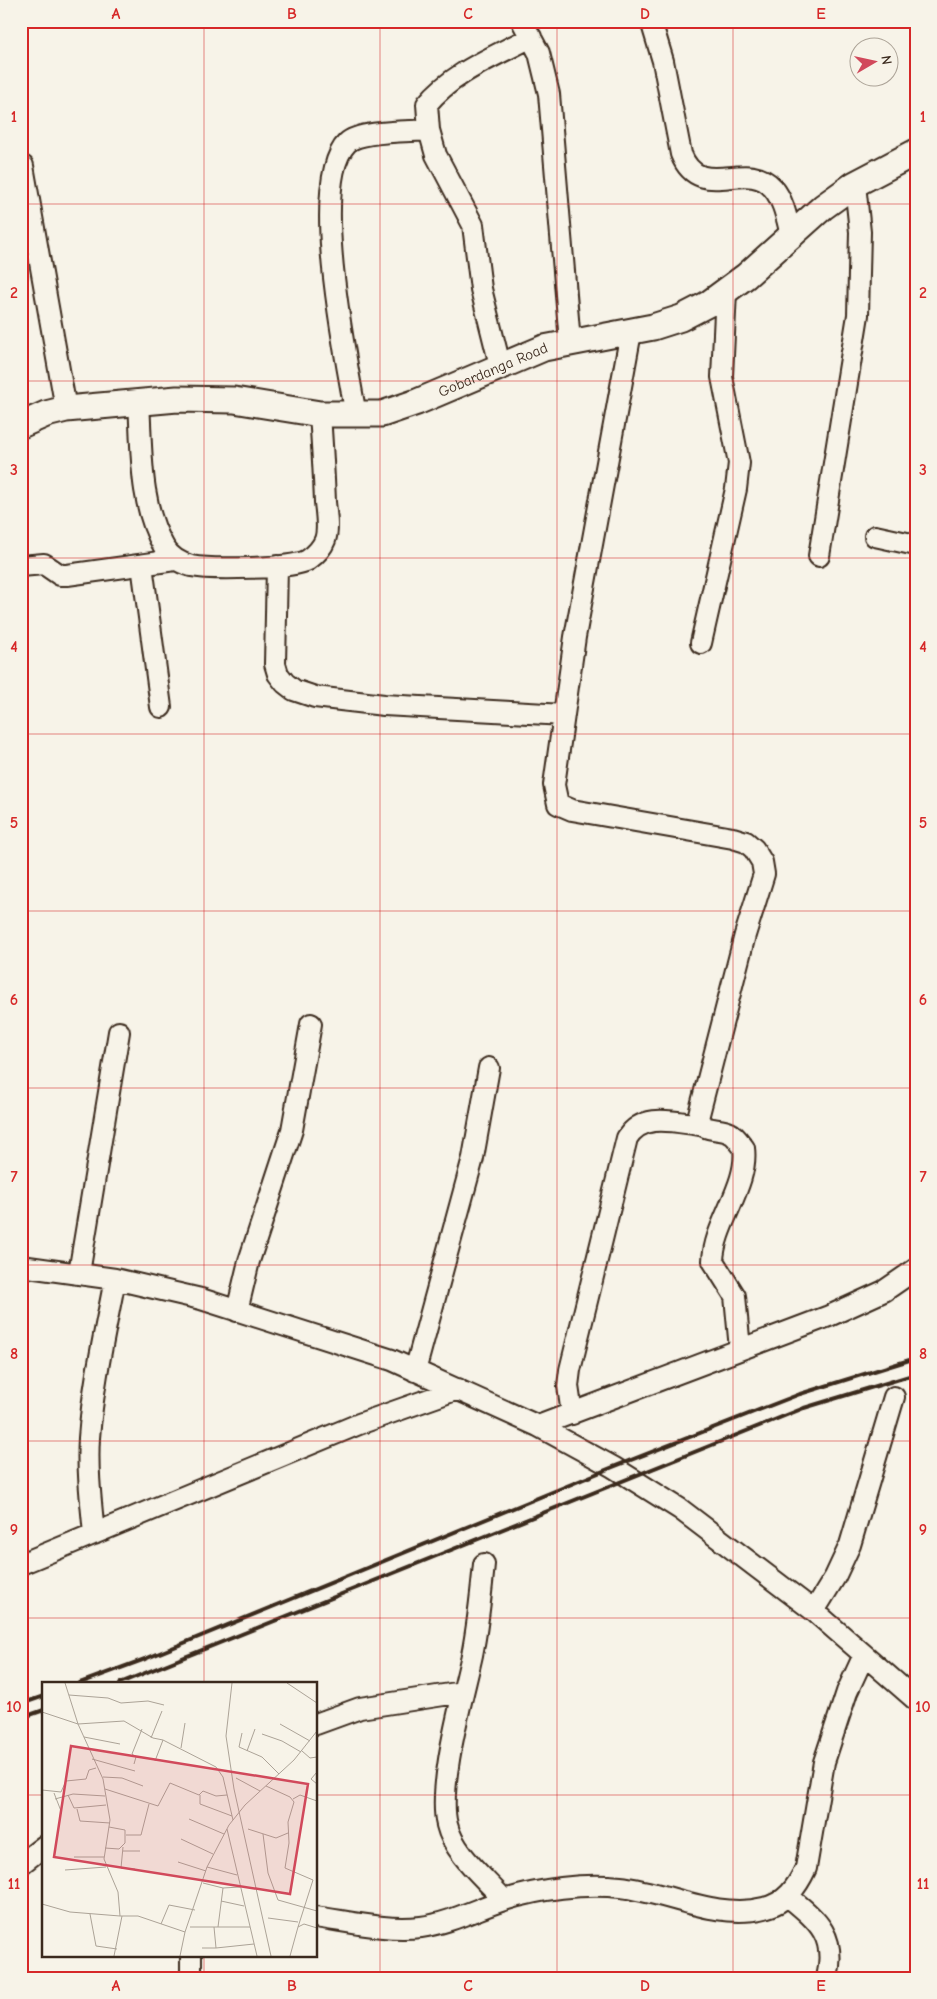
<svg xmlns="http://www.w3.org/2000/svg" width="937" height="1999" viewBox="0 0 937 1999" font-family="'Comic Neue',sans-serif">
<rect width="100%" height="100%" fill="#f7f3e8"/>
<filter id="ink" filterUnits="userSpaceOnUse"><feTurbulence type="fractalNoise" baseFrequency=".02" numOctaves="2"/><feDisplacementMap in="SourceGraphic" scale="10" xChannelSelector="R" yChannelSelector="G"/><feConvolveMatrix kernelMatrix="1 2 1 2 8 2 1 2 1" color-interpolation-filters="sRGB"/></filter>
<g filter="url(#ink)">
<g fill="none" stroke-linecap="round" stroke-linejoin="round">
<defs>
<path id="minor" d="M 522,21 L 539,53 L 549,94 L 570,342
M 651,21 L 663,61 L 681,154 C 700,203 747,157 773,188 C 784,201 787,220 791,235
M 23,166 L 66,409
M 631,332 L 575,637 L 554,785 L 558,804 L 572,810 L 733,838 L 746,842 L 754,849 L 762,862 L 764,874 L 745,935 L 698,1118 C 703,1133 718,1127 730,1133 C 735,1135 740,1143 744,1148 C 749,1185 714,1224 713,1261 L 735,1296 L 740,1349
M 500,365 L 481,289 L 473,225 L 436,155 L 429,130 L 427,104 C 453,72 496,56 531,37
M 139,402 C 142,450 139,504 164,547 C 170,557 180,563 191,566 C 211,570 292,569 308,560 C 315,555 322,548 325,540 C 329,529 326,513 325,502 C 324,473 322,444 320,414
M 356,416 C 347,361 308,182 347,143 C 360,130 410,132 429,130
M 875,536 L 916,545
M 819,556 L 858,315 L 860,232 L 855,184
M 142,565 L 161,707
M 21,566 L 44,564 L 60,575 L 67,575 L 175,560
M 277,566 L 275,664 L 278,674 L 285,683 L 294,690 L 315,697 L 384,705 L 564,715
M 701,643 L 736,489 L 739,463 L 722,377 L 726,291
M 21,1266 L 115,1279 L 201,1299 L 392,1360 L 538,1426 L 613,1467 L 680,1509 L 814,1611 L 916,1700
M 79,1273 L 119,1032
M 237,1311 L 249,1261 L 292,1130 L 311,1024
M 415,1371 L 473,1158 L 489,1068
M 572,1414 L 568,1386 L 570,1370 L 627,1138 C 643,1112 674,1122 700,1125
M 538,1426 L 829,1316 L 884,1291 L 916,1269
M 94,1534 C 91,1502 87,1470 89,1438 C 93,1384 105,1332 115,1279
M 21,1564 L 359,1424 L 458,1389
M 484,1564 C 481,1595 478,1625 472,1655 C 463,1696 437,1786 447,1825 C 454,1854 485,1878 504,1900
M 814,1611 L 835,1577 L 850,1545 L 894,1397
M 316,1724 L 360,1708 L 463,1692
M 21,1864 L 44,1846
M 789,1897 C 818,1921 837,1936 827,1978
M 316,1917 C 350,1922 387,1931 421,1927 C 450,1923 476,1909 504,1900 C 540,1889 583,1883 620,1887 C 668,1892 716,1920 764,1908 C 786,1903 797,1887 806,1868 L 824,1762 L 847,1692 L 864,1655
M 191,1955 L 191,1978"/>
<g id="major">
<path id="s1" d="M 21,425 L 46,414 L 66,409 L 177,399 L 234,400 L 320,414 L 382,414 L 417,402 L 544,348 L 653,327 L 681,318 L 708,304 L 746,276 L 823,207 L 855,184 L 916,152"/>
</g>
</defs>
<!-- minor casing -->
<use href="#minor" stroke="#3b2a1e" stroke-width="24"/>
<!-- major casing -->
<use href="#major" stroke="#3b2a1e" stroke-width="29"/>
<!-- minor -->
<use href="#minor" stroke="#f7f3e8" stroke-width="20"/>
<!-- major -->
<use href="#major" stroke="#f7f3e8" stroke-width="25"/>
<!-- rail -->
<path stroke="#3b2a1e" stroke-width="4" d="M 80,1683 L 145,1659 L 613,1467 L 800,1394 L 916,1358
M 120,1683 L 804,1408 L 916,1374
M 21,1704 L 44,1696
M 21,1718 L 44,1710"/>
</g>
</g>
<!-- grid -->
<path fill="none" stroke="#d62828" stroke-width="1" stroke-opacity="0.55" d="M 204,21 L 204,1683M 380,21 L 380,1978M 557,21 L 557,1978M 733,21 L 733,1978M 21,204 L 916,204M 21,381 L 916,381M 21,558 L 916,558M 21,734 L 916,734M 21,911 L 916,911M 21,1088 L 916,1088M 21,1265 L 916,1265M 21,1441 L 916,1441M 21,1618 L 916,1618M 21,1795 L 44,1795M 316,1795 L 916,1795M 204,1955 L 204,1978"/>
<g text-anchor="middle" dominant-baseline="central" stroke-width="4.5" stroke-linejoin="round" paint-order="stroke">
<!-- street labels -->
<g font-size="15" fill="#3b2a1e" stroke="#f7f3e8">
<text stroke="none"><textPath href="#s1" startOffset="485">Gobardanga Road</textPath></text>
</g>
</g>
<!-- overview -->
<g transform="translate(42 1682)">
<rect width="275" height="275" fill="#f7f3e8"/>
<path fill="none" stroke="#aca397" stroke-width="1" d="M 23,1 L 36,42 L 82,39 L 111,56 L 121,58 L 174,85 L 181,95 L 191,138M 190,1 L 184,54 L 192,107 L 229,274M 245,1 L 275,21M 27,13 L 66,16 L 79,21 L 106,19 L 122,23M 0,30 L 36,42 L 61,97 L 68,138 L 62,177 L 76,210 L 78,234 L 96,234 L 143,250 L 138,274M 238,42 L 268,59M 200,51 L 197,65 L 220,75 L 237,92M 220,52 L 240,59 L 259,70M 42,55 L 78,62M 109,56 L 120,29M 139,66 L 143,41M 205,69 L 213,47M 260,69 L 268,76 L 275,75M 50,77 L 93,89M 113,79 L 121,58M 92,82 L 94,75 L 90,72 L 100,47M 275,90 L 269,97 L 275,102M 61,95 L 80,96 L 101,104M 194,96 L 218,109M 224,104 L 248,115 L 252,120 L 246,140 L 247,161 L 243,186 L 271,198 L 256,245M 63,107 L 116,124 L 128,101 L 157,113 L 161,109 L 174,114 L 185,113M 0,108 L 19,110 L 24,99 L 44,97 L 47,88 L 54,86M 12,111 L 19,129M 26,113 L 32,126 L 64,123M 158,113 L 158,122 L 190,134M 13,117 L 31,112 L 63,114M 251,117 L 258,113 L 275,119M 35,127 L 38,139 L 68,141M 147,137 L 182,152M 185,147 L 215,274M 206,147 L 234,156 L 246,151M 221,152 L 226,191 L 236,218 L 275,229M 84,153 L 99,153 L 107,122M 139,157 L 171,172M 81,165 L 79,186 L 93,187M 63,166 L 77,167 L 83,161 L 83,148 L 67,145M 81,169 L 98,169M 32,175 L 62,175M 136,180 L 164,189M 165,185 L 195,193M 23,188 L 64,185M 161,201 L 181,206 L 198,205M 179,219 L 202,224M 0,222 L 28,230 L 78,234M 48,232 L 54,264 L 75,267M 226,236 L 256,240M 119,242 L 127,223 L 153,228M 148,245 L 208,245M 176,245 L 181,206M 143,250 L 165,185 L 187,143 L 203,123 L 252,78 L 275,49M 160,266 L 174,266 L 172,245M 174,266 L 212,262M 72,274 L 80,234M 248,274 L 256,245 L 262,242 L 275,246"/>
<path fill="#d1495b" fill-opacity="0.15" stroke="#d1495b" stroke-width="2.5" d="M 29,64 L 266,102 L 248,212 L 12,175 Z"/>
<rect width="275" height="275" fill="none" stroke="#3b2a1e" stroke-width="2.5"/>
</g>
<!-- margin -->
<rect width="937" height="1999" fill="none" stroke="#f7f3e8" stroke-width="55"/>
<!-- north arrow -->
<g transform="translate(874 62) rotate(81)"><circle r="24" fill="#f7f3e8" stroke="#aca397"/>
<path d="M0-4L9 19L0 12L-9 19Z" fill="#d1495b"/>
<text y="-8" font-size="14" font-weight="bold" text-anchor="middle" fill="#3b2a1e">N</text>
</g>
<rect x="28" y="28" width="882" height="1944" fill="none" stroke="#d62828" stroke-width="2"/>
<g font-size="16" text-anchor="middle" font-weight="bold" fill="#d62828">
<text x="116" y="19">A</text>
<text x="292" y="19">B</text>
<text x="468" y="19">C</text>
<text x="645" y="19">D</text>
<text x="821" y="19">E</text>
<text x="14" y="122">1</text>
<text x="923" y="122">1</text>
<text x="14" y="298">2</text>
<text x="923" y="298">2</text>
<text x="14" y="475">3</text>
<text x="923" y="475">3</text>
<text x="14" y="652">4</text>
<text x="923" y="652">4</text>
<text x="14" y="828">5</text>
<text x="923" y="828">5</text>
<text x="14" y="1005">6</text>
<text x="923" y="1005">6</text>
<text x="14" y="1182">7</text>
<text x="923" y="1182">7</text>
<text x="14" y="1359">8</text>
<text x="923" y="1359">8</text>
<text x="14" y="1535">9</text>
<text x="923" y="1535">9</text>
<text x="14" y="1712">10</text>
<text x="923" y="1712">10</text>
<text x="14" y="1889">11</text>
<text x="923" y="1889">11</text>
<text x="116" y="1991">A</text>
<text x="292" y="1991">B</text>
<text x="468" y="1991">C</text>
<text x="645" y="1991">D</text>
<text x="821" y="1991">E</text>
</g>
</svg>
